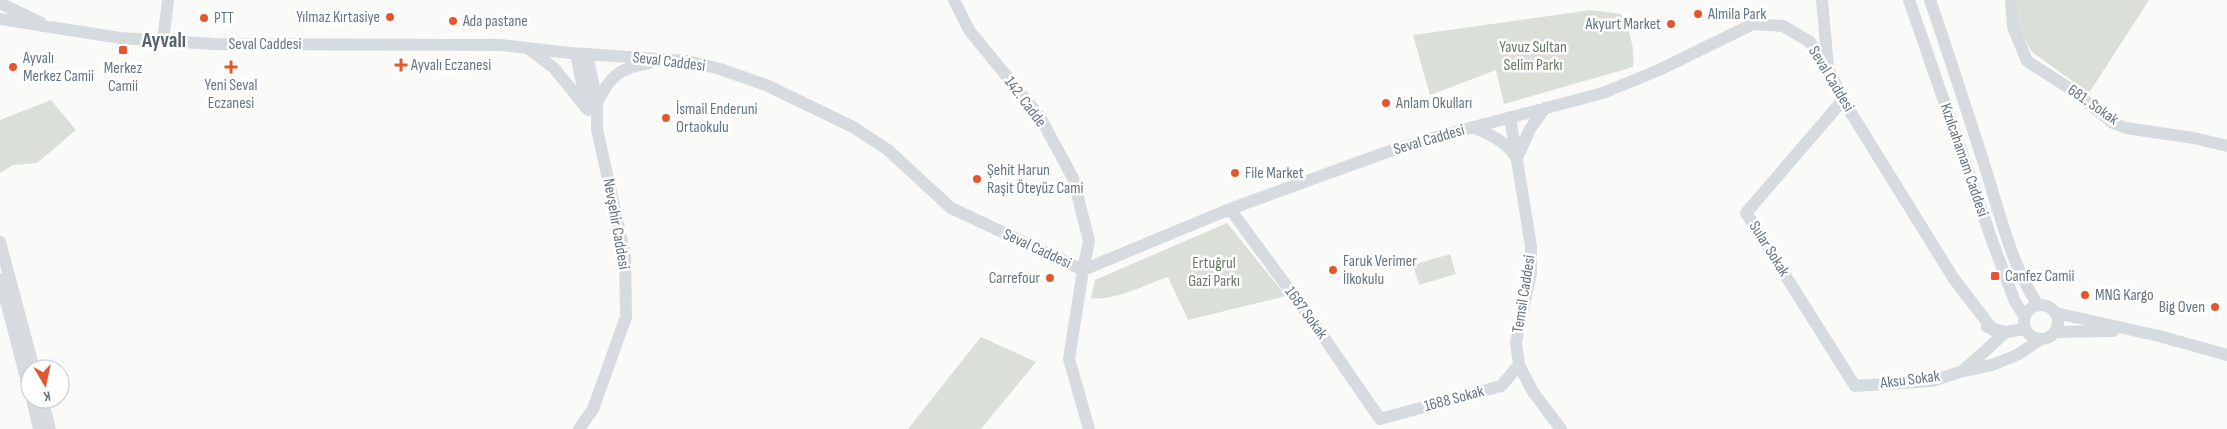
<svg xmlns="http://www.w3.org/2000/svg" width="2227" height="429" viewBox="0 0 2227 429" font-family="'Sofia Sans Condensed',sans-serif">
<rect width="100%" height="100%" fill="#fafaf8"/>
<!-- green -->
<path fill="#dadfd7" d="M 2017,0 L 2149,0 L 2089,93 L 2032,52 L 2017,26 Z
M 1591,10 L 1621,14 C 1630,33 1635,46 1633,67 L 1504,104 L 1496,70 L 1430,95 L 1413,35 Z
M 51,100 L 76,130 L 37,163 L 13,165 L 0,173 L 0,120 Z
M 1227,223 L 1286,296 L 1188,320 L 1168,277 C 1147,284 1112,302 1091,298 L 1095,280 Z
M 1450,254 L 1456,274 L 1419,285 L 1413,265 Z
M 981,337 L 1036,362 L 981,429 L 908,429 Z"/>
<g fill="none" stroke-linecap="round" stroke-linejoin="round">
<!-- secondary -->
<path stroke="#d6dbdf" stroke-width="12" d="M 954,0 L 969,30 L 1040,117 L 1073,178 L 1089,241 L 1083,270 L 1069,359 L 1089,429
M 1822,0 L 1828,67
M 1909,0 L 1993,243 L 2015,302 L 2025,317
M 1930,0 C 1949,55 1967,111 1985,167 C 2000,214 2011,264 2038,305
M 2011,0 L 2013,27 L 2027,61 L 2072,90 L 2113,123 L 2126,128 L 2194,138 L 2227,146
M 0,3 L 41,23
M 0,19 L 120,38 L 214,44 L 502,45 L 570,53 L 688,61 L 720,69 L 766,85 L 853,127 L 888,150 L 951,208 L 1083,270 L 1230,209 L 1387,152 L 1440,136 L 1603,93 L 1659,70 L 1753,24 L 1783,26 L 1810,42 L 1828,68 L 1843,100 L 1954,279 L 1993,330
M 163,41 L 168,0
M 529,49 L 554,68 L 588,110
M 576,54 L 586,104
M 1843,100 L 1746,213 L 1855,386 L 1932,381 L 1963,371 L 1992,365 L 2017,355 L 2041,339
M 597,103 C 610,76 619,68 649,63
M 1510,117 L 1531,246 L 1531,273 L 1516,342 L 1519,365 L 1533,392 L 1561,429
M 1473,127 C 1491,135 1504,140 1516,157
M 1518,156 L 1530,129 L 1545,108
M 1230,209 L 1316,326 L 1380,419 L 1501,386 L 1519,365
M 0,242 L 34,369
M 0,279 L 30,393
M2024 322a17 17 0 1 1 34 0a17 17 0 1 1-34 0Z
M 2056,313 L 2159,336 L 2227,355
M 1987,327 L 2006,332 L 2025,329
M 2055,332 L 2113,331
M 1965,369 L 2006,332
M 32,399 L 39,429
M 42,399 L 50,429
M 579,429 L 593,409 L 626,317 L 625,256 L 597,129 L 597,103 L 587,54"/>
</g>
<!-- markers -->
<g fill="#e4572e" stroke="#fff" stroke-width="2">
<circle cx="1698" cy="14" r="5"/>
<circle cx="390" cy="17" r="5"/>
<circle cx="204" cy="18" r="5"/>
<circle cx="453" cy="21" r="5"/>
<circle cx="1671" cy="24" r="5"/>
<rect x="118" y="45" width="10" height="10" rx="2.5"/>
<path d="M398.5 57.5h5v5h5v5h-5v5h-5v-5h-5v-5h5z"/>
<circle cx="13" cy="67" r="5"/>
<path d="M228.5 59.5h5v5h5v5h-5v5h-5v-5h-5v-5h5z"/>
<circle cx="1386" cy="103" r="5"/>
<circle cx="666" cy="118" r="5"/>
<circle cx="1235" cy="173" r="5"/>
<circle cx="977" cy="179" r="5"/>
<circle cx="1333" cy="270" r="5"/>
<rect x="1990" y="271" width="10" height="10" rx="2.5"/>
<circle cx="1050" cy="278" r="5"/>
<circle cx="2085" cy="295" r="5"/>
<circle cx="2215" cy="307" r="5"/>
</g>
<g text-anchor="middle" dominant-baseline="central" stroke-width="5" stroke-linejoin="round" paint-order="stroke">
<!-- poi labels -->
<g font-size="16" fill="#657683" stroke="#fff" text-anchor="start">
<text x="1708" y="14">Almila Park</text>
<text x="380" y="17" text-anchor="end">Yılmaz Kırtasiye</text>
<text x="214" y="18">PTT</text>
<text x="463" y="21">Ada pastane</text>
<text x="1661" y="24" text-anchor="end">Akyurt Market</text>
<text x="23" y="58">Ayvalı<tspan x="23" dy="18">Merkez Camii</tspan></text>
<text x="411" y="65">Ayvalı Eczanesi</text>
<text x="123" y="68" text-anchor="middle">Merkez<tspan x="123" dy="18">Camii</tspan></text>
<text x="231" y="85" text-anchor="middle">Yeni Seval<tspan x="231" dy="18">Eczanesi</tspan></text>
<text x="1396" y="103">Anlam Okulları</text>
<text x="676" y="109">İsmail Enderuni<tspan x="676" dy="18">Ortaokulu</tspan></text>
<text x="987" y="170">Şehit Harun<tspan x="987" dy="18">Raşit Öteyüz Cami</tspan></text>
<text x="1245" y="173">File Market</text>
<text x="1343" y="261">Faruk Verimer<tspan x="1343" dy="18">İlkokulu</tspan></text>
<text x="2005" y="276">Canfez Camii</text>
<text x="1040" y="278" text-anchor="end">Carrefour</text>
<text x="2095" y="295">MNG Kargo</text>
<text x="2205" y="307" text-anchor="end">Big Oven</text>
</g>
<!-- street labels -->
<g font-size="16" fill="#657683" stroke="#fff">
<text x="265" y="44">Seval Caddesi</text>
<text transform="translate(669 62) rotate(7)">Seval Caddesi</text>
<text transform="translate(1831 79) rotate(59)">Seval Caddesi</text>
<text transform="translate(1025 102) rotate(53)">142. Cadde</text>
<text transform="translate(2093 105) rotate(35)">681. Sokak</text>
<text transform="translate(1429 140) rotate(-16)">Seval Caddesi</text>
<text transform="translate(1964 160) rotate(71)">Kızılcahamam Caddesi</text>
<text transform="translate(616 224) rotate(80)">Nevşehir Caddesi</text>
<text transform="translate(1037 249) rotate(25)">Seval Caddesi</text>
<text transform="translate(1769 249) rotate(58)">Sular Sokak</text>
<text transform="translate(1524 294) rotate(-81)">Temsil Caddesi</text>
<text transform="translate(1306 313) rotate(54)">1687 Sokak</text>
<text transform="translate(1910 380) rotate(-7)">Aksu Sokak</text>
<text transform="translate(1454 399) rotate(-15)">1688 Sokak</text>
</g>
<!-- park labels -->
<g font-size="16" fill="#687a64" stroke="#fff">
<text x="1533" y="47">Yavuz Sultan<tspan x="1533" dy="18">Selim Parkı</tspan></text>
<text x="1214" y="263">Ertuğrul<tspan x="1214" dy="18">Gazi Parkı</tspan></text>
</g>
<!-- district labels -->
<g font-size="21" font-weight="bold" fill="#57646e" stroke="#fff">
<text x="164" y="40">Ayvalı</text>
</g>
</g>
<!-- north arrow -->
<g transform="translate(45 384) rotate(171)"><circle r="24" fill="#ffffff" stroke="#c1c8cd"/>
<path d="M0-4L9 19L0 12L-9 19Z" fill="#e4572e"/>
<text y="-8" font-size="14" font-weight="bold" text-anchor="middle" fill="#657683">K</text>
</g>
</svg>
